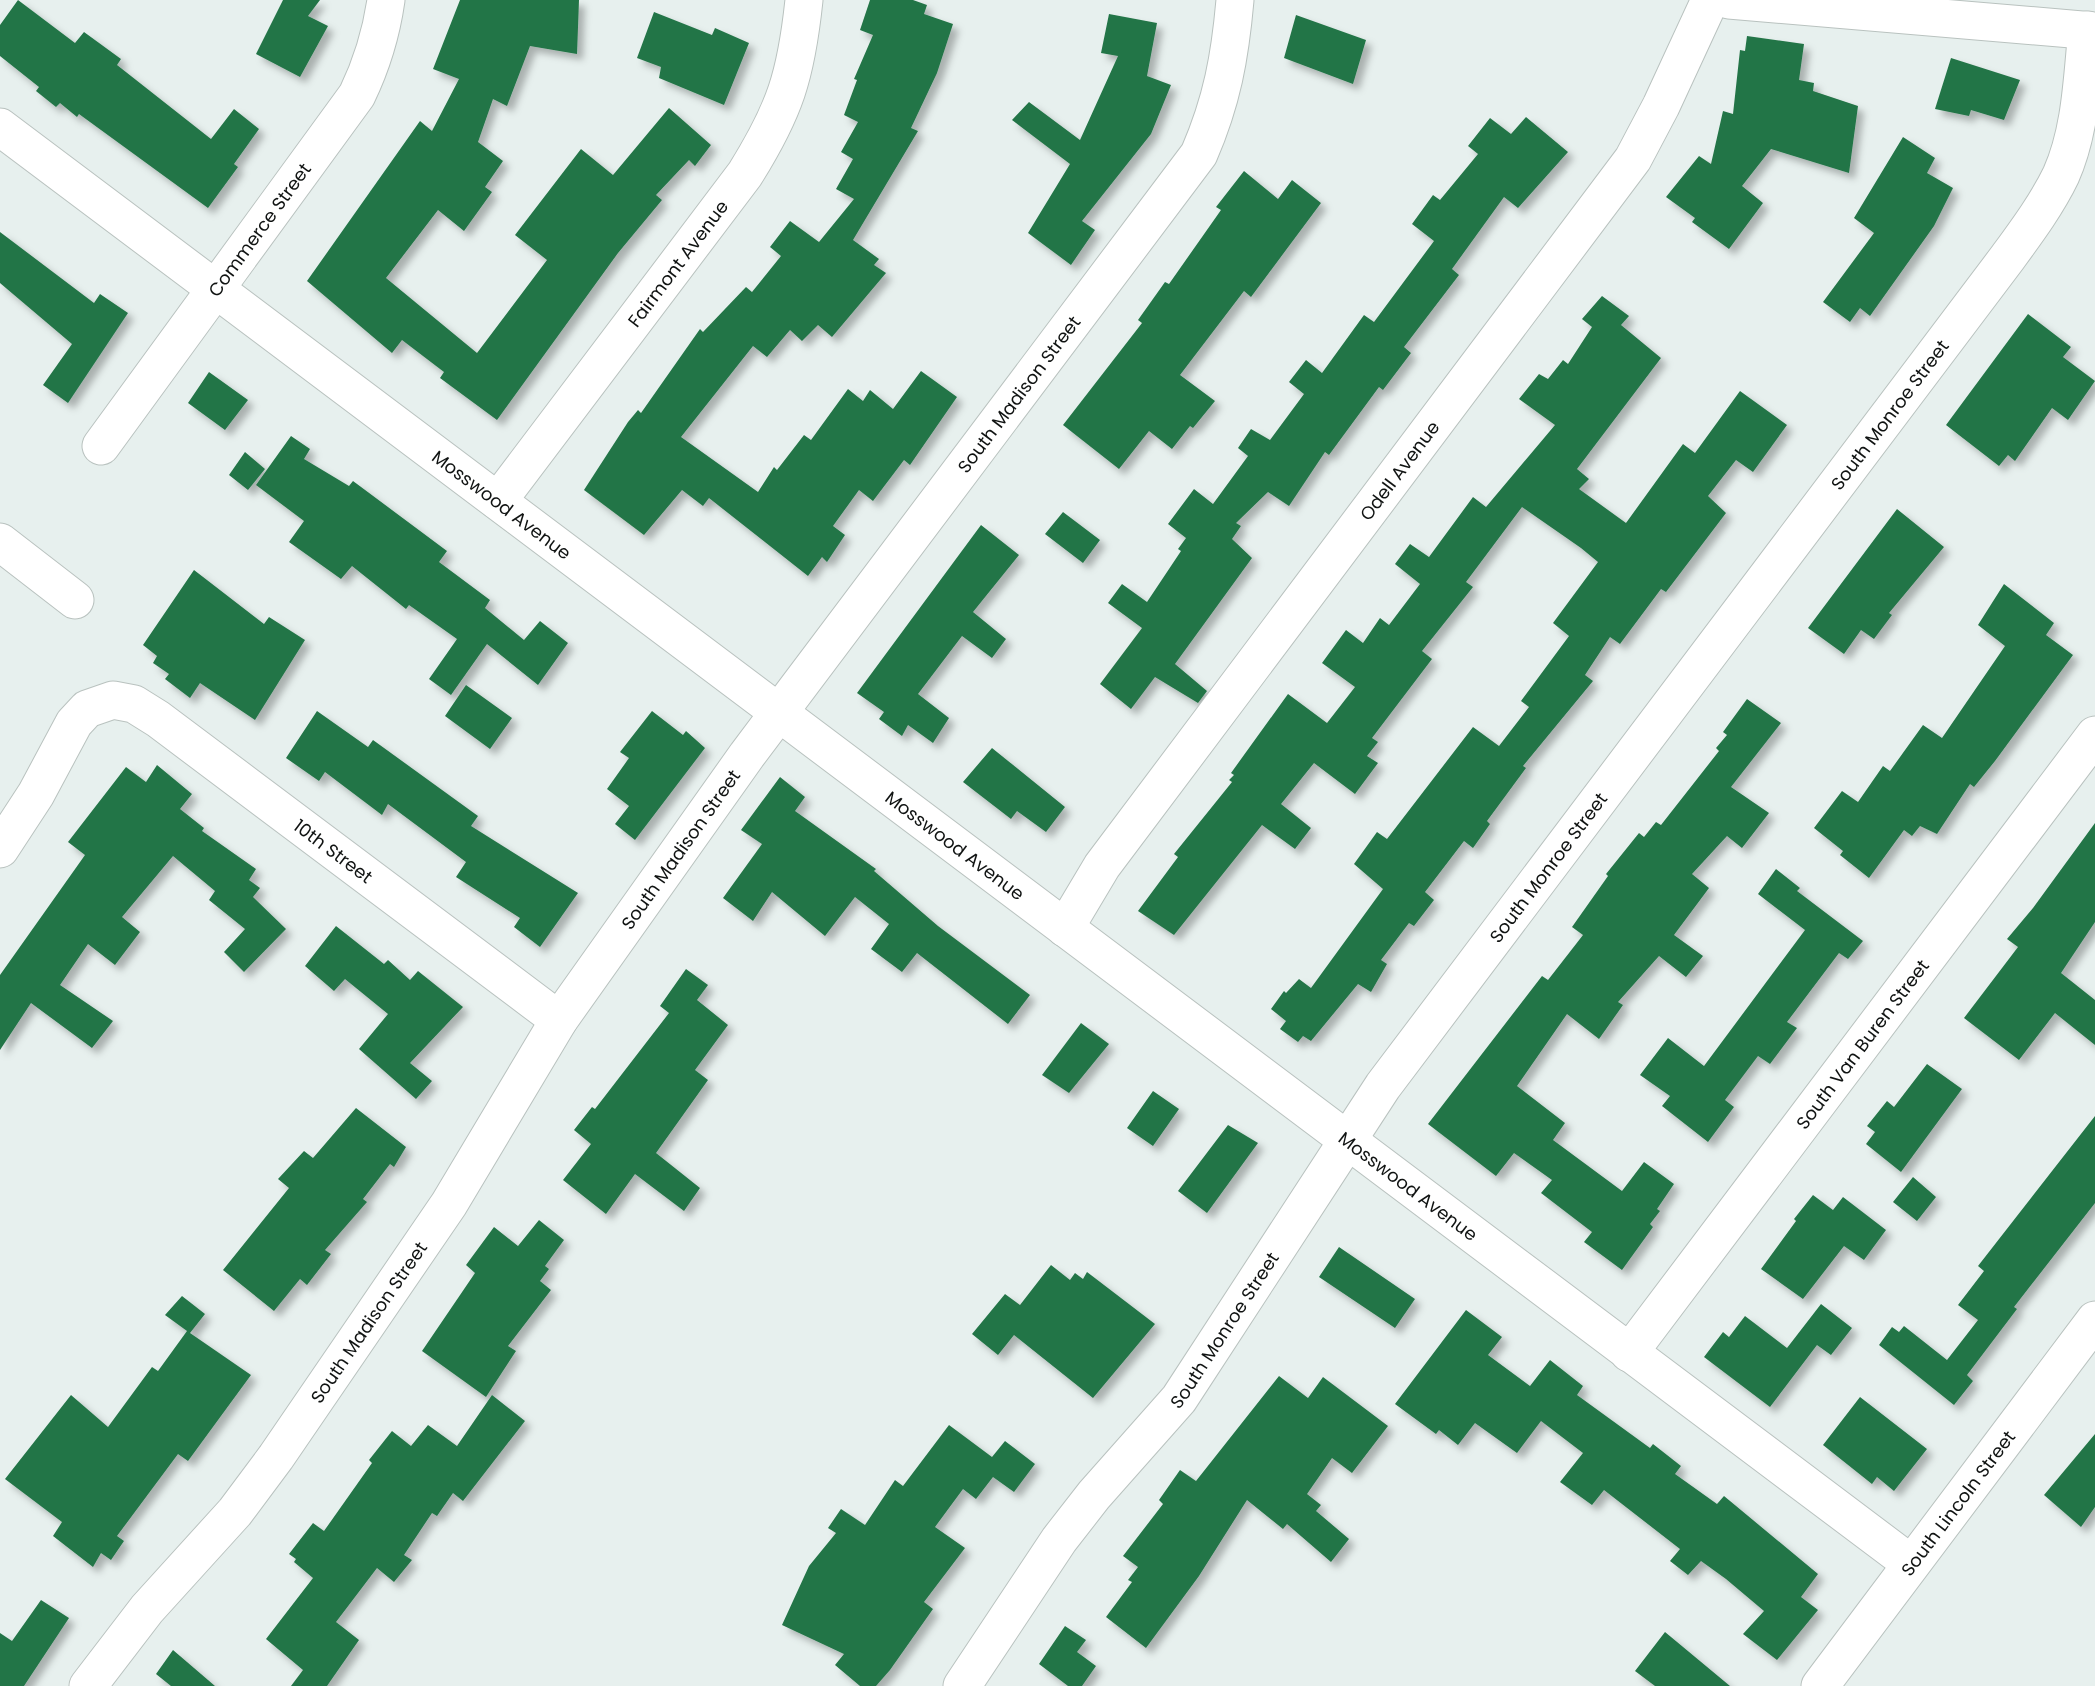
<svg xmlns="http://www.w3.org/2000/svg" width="2095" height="1686" viewBox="0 0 2095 1686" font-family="Poppins,sans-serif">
<defs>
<filter id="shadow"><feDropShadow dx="6" dy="6" stdDeviation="3.5" flood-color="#0004"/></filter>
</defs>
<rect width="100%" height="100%" fill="#e7f0ee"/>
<!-- building -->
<path fill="#247447" filter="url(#shadow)" d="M 18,0 L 75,43 L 84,32 L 121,59 L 117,65 L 211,139 L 234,109 L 259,129 L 234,164 L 238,167 L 208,208 L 79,114 L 77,117 L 60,103 L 56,107 L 36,91 L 39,87 L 0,56 L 0,25 Z
M 283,0 L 320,0 L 308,16 L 328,26 L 300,77 L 256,54 Z
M 460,0 L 579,0 L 577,54 L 530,46 L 507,106 L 493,99 L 478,142 L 503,161 L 485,187 L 492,192 L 464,231 L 438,210 L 386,278 L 477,353 L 547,260 L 515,235 L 581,149 L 613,175 L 669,108 L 711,145 L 695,166 L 689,160 L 656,195 L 662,200 L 618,253 L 497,420 L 440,378 L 444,372 L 402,340 L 392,353 L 307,281 L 420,121 L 432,131 L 459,79 L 433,69 Z
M 870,0 L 913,0 L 927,5 L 924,14 L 953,24 L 937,73 L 911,128 L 918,131 L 853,240 L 879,259 L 874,265 L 886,273 L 832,337 L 818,325 L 802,341 L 790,330 L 767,357 L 753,346 L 681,437 L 758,492 L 774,467 L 777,470 L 804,435 L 811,440 L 848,389 L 863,401 L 870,390 L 893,409 L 921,371 L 957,397 L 910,465 L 904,460 L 873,501 L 859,490 L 833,526 L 845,535 L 827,562 L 822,557 L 808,576 L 709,498 L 703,506 L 682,490 L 644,535 L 584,490 L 628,422 L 638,410 L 641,413 L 700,329 L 703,332 L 746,287 L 752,292 L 781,256 L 770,247 L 790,221 L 819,242 L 854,199 L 836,189 L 853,159 L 841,152 L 858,122 L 844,115 L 857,80 L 854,79 L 873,35 L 860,30 Z
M 654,12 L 712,35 L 715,28 L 749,43 L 724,105 L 659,78 L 661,67 L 637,58 Z
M 1109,14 L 1157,23 L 1147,76 L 1171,85 L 1151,134 L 1082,221 L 1095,230 L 1071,265 L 1028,233 L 1070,164 L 1012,120 L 1029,102 L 1080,140 L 1118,56 L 1101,53 Z
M 1296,15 L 1366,40 L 1353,84 L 1284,58 Z
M 1747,36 L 1804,44 L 1799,80 L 1814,83 L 1813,91 L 1858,106 L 1849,173 L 1771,149 L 1742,186 L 1763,203 L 1729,249 L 1692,222 L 1695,218 L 1666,197 L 1699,156 L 1711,164 L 1723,111 L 1733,114 L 1740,50 L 1745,51 Z
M 1951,58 L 2020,80 L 2004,120 L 1971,110 L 1969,116 L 1935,109 Z
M 1526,117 L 1568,152 L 1518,208 L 1504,197 L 1452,269 L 1459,275 L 1404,347 L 1411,353 L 1383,390 L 1379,387 L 1329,455 L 1325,452 L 1289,506 L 1268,492 L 1236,523 L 1241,526 L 1232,539 L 1252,558 L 1175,664 L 1207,691 L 1198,703 L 1155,677 L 1131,709 L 1100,684 L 1142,628 L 1108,603 L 1122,584 L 1147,602 L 1181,551 L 1178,549 L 1186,538 L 1168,524 L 1194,489 L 1213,504 L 1248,456 L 1238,448 L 1251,429 L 1270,440 L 1304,394 L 1289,382 L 1306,360 L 1322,373 L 1364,315 L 1374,322 L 1434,241 L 1412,224 L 1433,195 L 1440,200 L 1478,154 L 1468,146 L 1490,118 L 1511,134 Z
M 1903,137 L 1935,158 L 1927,173 L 1953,188 L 1934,226 L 1870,316 L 1860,308 L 1850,322 L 1823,302 L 1874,233 L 1854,218 Z
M 1244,171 L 1278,199 L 1292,180 L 1321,203 L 1251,297 L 1244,291 L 1180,375 L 1215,401 L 1193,428 L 1190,426 L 1172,449 L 1149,431 L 1119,469 L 1063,425 L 1142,323 L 1138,320 L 1165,282 L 1169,284 L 1221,210 L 1216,207 Z
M 0,232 L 94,303 L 100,294 L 128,313 L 68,403 L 43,385 L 72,344 L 0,283 Z
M 1602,296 L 1629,316 L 1621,325 L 1661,358 L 1577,469 L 1589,479 L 1579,489 L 1626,523 L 1683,444 L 1695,453 L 1740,391 L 1787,425 L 1753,472 L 1736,460 L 1708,496 L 1726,513 L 1666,592 L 1661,589 L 1620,644 L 1610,637 L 1585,675 L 1593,681 L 1523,766 L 1526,768 L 1487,821 L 1490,824 L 1473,848 L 1464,841 L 1425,892 L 1434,900 L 1414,926 L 1409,923 L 1381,960 L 1387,964 L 1371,992 L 1358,984 L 1311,1041 L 1303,1036 L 1298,1042 L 1280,1029 L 1286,1021 L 1271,1009 L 1284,991 L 1286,993 L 1299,979 L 1311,988 L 1383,889 L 1354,864 L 1377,832 L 1387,839 L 1473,727 L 1499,746 L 1529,707 L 1521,701 L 1569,636 L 1553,623 L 1598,562 L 1581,548 L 1522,507 L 1466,582 L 1473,587 L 1422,651 L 1432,659 L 1372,738 L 1378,742 L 1367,756 L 1378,763 L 1355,794 L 1314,763 L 1281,804 L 1311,828 L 1295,849 L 1262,825 L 1174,935 L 1138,911 L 1178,857 L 1174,854 L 1232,782 L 1229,780 L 1234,775 L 1231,773 L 1288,694 L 1327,723 L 1355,687 L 1322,663 L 1346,630 L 1363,643 L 1380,618 L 1389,625 L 1420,584 L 1395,564 L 1410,544 L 1429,557 L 1473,497 L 1486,507 L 1555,425 L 1519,399 L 1539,374 L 1548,379 L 1563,360 L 1568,364 L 1592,327 L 1582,319 Z
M 2028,314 L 2071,347 L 2063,357 L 2095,381 L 2068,420 L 2052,408 L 2015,461 L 2008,455 L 1999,466 L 1946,425 Z
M 209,372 L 248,400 L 225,430 L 188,403 Z
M 291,436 L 310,449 L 304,459 L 349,486 L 353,481 L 447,551 L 439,562 L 490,600 L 485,608 L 524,640 L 540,621 L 568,643 L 538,685 L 487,644 L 451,695 L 429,679 L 457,639 L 409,605 L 406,609 L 352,566 L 341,579 L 289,542 L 304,521 L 256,485 Z
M 245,452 L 265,469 L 248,490 L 229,475 Z
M 1897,509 L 1944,547 L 1889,613 L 1892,615 L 1874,639 L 1861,630 L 1844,654 L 1808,628 Z
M 1063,512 L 1100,540 L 1083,563 L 1045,534 Z
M 981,525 L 1019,555 L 973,612 L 1006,639 L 992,658 L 962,636 L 918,694 L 949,718 L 933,743 L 908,725 L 902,736 L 879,719 L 884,712 L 857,693 Z
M 194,570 L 264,624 L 269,617 L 305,640 L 255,720 L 200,683 L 190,698 L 165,679 L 169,674 L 153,663 L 157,656 L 143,645 Z
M 2004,584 L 2054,623 L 2046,635 L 2073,655 L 1995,761 L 1974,787 L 1970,784 L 1937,834 L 1920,826 L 1912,836 L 1904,830 L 1869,878 L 1840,855 L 1843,851 L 1814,828 L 1842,791 L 1858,802 L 1883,766 L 1890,771 L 1923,725 L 1942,738 L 2005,646 L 1978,625 Z
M 466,685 L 512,718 L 490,749 L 445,716 Z
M 1747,699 L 1781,723 L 1731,787 L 1769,813 L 1742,848 L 1727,836 L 1692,874 L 1709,888 L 1674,935 L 1703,956 L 1686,977 L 1659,956 L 1618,1002 L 1623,1005 L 1599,1039 L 1567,1014 L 1517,1086 L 1565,1123 L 1553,1140 L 1622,1191 L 1644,1162 L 1674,1184 L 1657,1209 L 1660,1211 L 1650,1224 L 1653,1227 L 1622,1270 L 1584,1242 L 1592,1232 L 1541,1193 L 1552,1180 L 1514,1153 L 1496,1176 L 1428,1124 L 1542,976 L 1548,980 L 1583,935 L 1572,927 L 1608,876 L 1606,874 L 1639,833 L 1644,837 L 1656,822 L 1661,825 L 1719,751 L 1716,748 L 1727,735 L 1723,732 Z
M 317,711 L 368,747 L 373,740 L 478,816 L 471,826 L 578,893 L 540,947 L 514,927 L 520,918 L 456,877 L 466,862 L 388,804 L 382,815 L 325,772 L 319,781 L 286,758 Z
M 652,711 L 683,735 L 686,731 L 705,748 L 635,840 L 615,824 L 629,806 L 607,789 L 629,758 L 620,752 Z
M 992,748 L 1065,807 L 1046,832 L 1017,811 L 1011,819 L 963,782 Z
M 157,765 L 192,794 L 180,809 L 204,828 L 202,831 L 256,869 L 249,880 L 260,888 L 253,897 L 286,929 L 244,972 L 224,952 L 245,929 L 209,900 L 215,891 L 173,856 L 122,917 L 140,932 L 115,965 L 88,944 L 60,985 L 113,1021 L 92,1048 L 31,1003 L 0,1050 L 0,975 L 85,855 L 68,842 L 126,767 L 146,782 Z
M 780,777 L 805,797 L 795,811 L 876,869 L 874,871 L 938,926 L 1030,995 L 1008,1024 L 917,953 L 902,972 L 871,949 L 889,924 L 855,897 L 825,936 L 772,892 L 753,921 L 723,898 L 762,844 L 741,830 Z
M 2095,823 L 2095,922 L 2061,973 L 2095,1000 L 2095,1045 L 2055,1013 L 2019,1060 L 1964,1018 L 2018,947 L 2007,939 L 2033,908 Z
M 1776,869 L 1800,888 L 1797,891 L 1863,941 L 1848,959 L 1839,953 L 1787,1022 L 1797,1028 L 1770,1064 L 1758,1056 L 1725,1100 L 1734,1107 L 1708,1142 L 1662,1106 L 1670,1096 L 1640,1075 L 1668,1038 L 1704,1066 L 1805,930 L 1758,894 Z
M 336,926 L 384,964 L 388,960 L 410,980 L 418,971 L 463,1007 L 410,1063 L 432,1081 L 416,1099 L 359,1049 L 388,1014 L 345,979 L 334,991 L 305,966 Z
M 686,969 L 708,985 L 697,1000 L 728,1025 L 695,1070 L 708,1080 L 656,1153 L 700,1188 L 684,1211 L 635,1174 L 606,1214 L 563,1180 L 591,1144 L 574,1130 L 592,1107 L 595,1109 L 669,1013 L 660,1006 Z
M 1081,1023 L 1109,1044 L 1069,1093 L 1042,1075 Z
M 1927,1064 L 1962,1089 L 1901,1172 L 1866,1144 L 1875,1132 L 1867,1126 L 1887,1101 L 1894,1107 Z
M 1153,1091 L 1179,1109 L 1153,1146 L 1127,1128 Z
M 356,1108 L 406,1147 L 394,1167 L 390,1164 L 363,1199 L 367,1202 L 325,1250 L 331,1254 L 307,1285 L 300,1279 L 274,1311 L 223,1270 L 289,1188 L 278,1179 L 304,1151 L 313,1158 Z
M 2095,1116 L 2095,1203 L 2014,1307 L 2017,1309 L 1967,1375 L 1973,1381 L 1954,1405 L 1879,1345 L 1892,1327 L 1899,1332 L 1904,1326 L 1947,1360 L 1978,1320 L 1958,1305 L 1984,1271 L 1978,1266 Z
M 1228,1125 L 1258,1143 L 1207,1213 L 1178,1191 Z
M 1913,1177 L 1936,1197 L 1917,1221 L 1893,1202 Z
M 1813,1195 L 1833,1210 L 1843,1197 L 1886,1230 L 1864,1260 L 1844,1246 L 1803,1299 L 1761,1269 L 1796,1221 L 1794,1219 Z
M 539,1220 L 564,1240 L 545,1266 L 549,1269 L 540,1281 L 551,1290 L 508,1346 L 516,1351 L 486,1397 L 422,1351 L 475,1273 L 466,1265 L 494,1227 L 518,1246 Z
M 1339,1247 L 1415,1299 L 1395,1328 L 1319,1277 Z
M 1051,1265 L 1070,1280 L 1075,1273 L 1083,1279 L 1087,1272 L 1155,1324 L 1093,1398 L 1014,1335 L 998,1355 L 972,1334 L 1005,1294 L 1020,1305 Z
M 182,1296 L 205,1314 L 190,1333 L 251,1375 L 188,1461 L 178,1454 L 117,1536 L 124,1541 L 111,1560 L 101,1553 L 93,1567 L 53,1536 L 62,1522 L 5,1479 L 71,1395 L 108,1427 L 152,1367 L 158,1371 L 187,1331 L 165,1315 Z
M 1821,1304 L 1852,1328 L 1831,1355 L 1817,1345 L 1770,1407 L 1704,1357 L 1723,1332 L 1729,1337 L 1745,1316 L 1787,1348 Z
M 1466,1310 L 1502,1337 L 1488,1355 L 1530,1386 L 1550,1360 L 1583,1386 L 1577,1395 L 1650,1448 L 1653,1444 L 1681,1466 L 1675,1474 L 1717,1504 L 1724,1496 L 1818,1574 L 1801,1597 L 1818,1610 L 1777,1660 L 1743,1634 L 1764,1611 L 1726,1579 L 1701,1561 L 1688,1575 L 1670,1561 L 1680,1549 L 1604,1490 L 1592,1505 L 1560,1482 L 1583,1453 L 1541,1421 L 1517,1453 L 1475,1423 L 1458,1445 L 1439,1430 L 1436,1434 L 1395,1404 Z
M 1279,1376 L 1308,1398 L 1323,1377 L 1388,1426 L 1352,1473 L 1332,1458 L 1307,1494 L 1321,1505 L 1316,1511 L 1349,1539 L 1331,1562 L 1287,1524 L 1283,1529 L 1247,1500 L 1199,1576 L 1146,1648 L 1106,1617 L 1132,1582 L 1128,1580 L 1138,1567 L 1123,1556 L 1163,1504 L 1159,1500 L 1180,1470 L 1196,1481 Z
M 492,1395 L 525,1421 L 463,1501 L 453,1493 L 437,1516 L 432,1513 L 404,1555 L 412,1560 L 394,1582 L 377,1568 L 336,1622 L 359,1640 L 327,1686 L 291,1686 L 303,1670 L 266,1639 L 313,1578 L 294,1562 L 296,1559 L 289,1554 L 313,1523 L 324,1531 L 372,1463 L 369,1460 L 392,1431 L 411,1446 L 428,1425 L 457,1446 Z
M 1860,1397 L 1927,1449 L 1894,1491 L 1877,1477 L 1872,1484 L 1823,1445 Z
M 949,1425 L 992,1457 L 1005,1441 L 1035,1464 L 1014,1492 L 993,1477 L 976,1499 L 963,1489 L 935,1527 L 965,1548 L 924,1602 L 933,1609 L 890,1670 L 876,1686 L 860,1686 L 835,1665 L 844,1654 L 782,1625 L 809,1566 L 836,1533 L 828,1528 L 841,1509 L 865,1525 L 895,1480 L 903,1486 Z
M 2095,1434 L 2095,1507 L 2081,1527 L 2044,1495 Z
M 41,1600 L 69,1618 L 24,1686 L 0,1686 L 0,1633 L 12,1641 Z
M 1065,1626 L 1086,1640 L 1077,1652 L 1096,1666 L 1082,1686 L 1068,1686 L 1039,1664 Z
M 1665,1632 L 1730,1686 L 1655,1686 L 1635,1671 Z
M 173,1650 L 215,1686 L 171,1686 L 156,1674 Z"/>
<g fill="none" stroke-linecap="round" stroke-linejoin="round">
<defs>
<g id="minor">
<path d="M 1729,0 L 2095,31"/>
<path id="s1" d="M 0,127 L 1910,1563"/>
<path id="s2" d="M 101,446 L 357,95 C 372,64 381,35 386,0"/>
<path id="s3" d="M 498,501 L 745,174 C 785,110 796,76 804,0"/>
<path d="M 0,542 L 75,600"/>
<path id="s4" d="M 0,849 L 36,794 L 74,723 L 87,709 L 113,700 L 134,704 L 158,719 L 559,1020"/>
<path id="s5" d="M 1065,928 L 1102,866 L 1633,159 L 1661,106 L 1710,0"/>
<path id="s6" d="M 1629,1353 L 2095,735"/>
<path id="s7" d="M 88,1686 L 147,1609 L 235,1512 L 276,1457 L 449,1204 L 559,1020 L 747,755 L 1199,154 C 1222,101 1230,57 1235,0"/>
<path id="s8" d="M 962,1686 L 1059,1540 L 1094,1495 L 1179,1399 L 1383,1086 L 2008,257 C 2027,231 2047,204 2061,175 C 2081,130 2082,79 2087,30"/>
<path id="s9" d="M 1820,1686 L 2095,1320"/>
</g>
</defs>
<!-- minor casing -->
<use href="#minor" stroke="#b9c2bf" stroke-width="39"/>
<!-- minor -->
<use href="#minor" stroke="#fff" stroke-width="37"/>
</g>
<g text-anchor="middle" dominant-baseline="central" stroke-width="5" stroke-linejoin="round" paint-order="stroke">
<!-- street labels -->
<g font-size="18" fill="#101312" stroke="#f4fefb">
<text stroke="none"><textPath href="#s2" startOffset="268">Commerce Street</textPath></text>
<text stroke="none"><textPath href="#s3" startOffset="298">Fairmont Avenue</textPath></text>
<text stroke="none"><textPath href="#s7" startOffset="1594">South Madison Street</textPath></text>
<text stroke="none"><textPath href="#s8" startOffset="1575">South Monroe Street</textPath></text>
<text stroke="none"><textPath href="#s5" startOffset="567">Odell Avenue</textPath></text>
<text stroke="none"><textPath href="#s1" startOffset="628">Mosswood Avenue</textPath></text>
<text stroke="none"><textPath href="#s1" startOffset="1195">Mosswood Avenue</textPath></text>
<text stroke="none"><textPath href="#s7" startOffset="1027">South Madison Street</textPath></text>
<text stroke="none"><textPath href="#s4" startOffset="462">10th Street</textPath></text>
<text stroke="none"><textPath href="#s8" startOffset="1008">South Monroe Street</textPath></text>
<text stroke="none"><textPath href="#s6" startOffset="387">South Van Buren Street</textPath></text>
<text stroke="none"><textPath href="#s1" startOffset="1762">Mosswood Avenue</textPath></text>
<text stroke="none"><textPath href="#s7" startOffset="460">South Madison Street</textPath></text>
<text stroke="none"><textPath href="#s8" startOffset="443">South Monroe Street</textPath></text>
<text stroke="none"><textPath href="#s9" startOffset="229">South Lincoln Street</textPath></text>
</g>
</g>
</svg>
